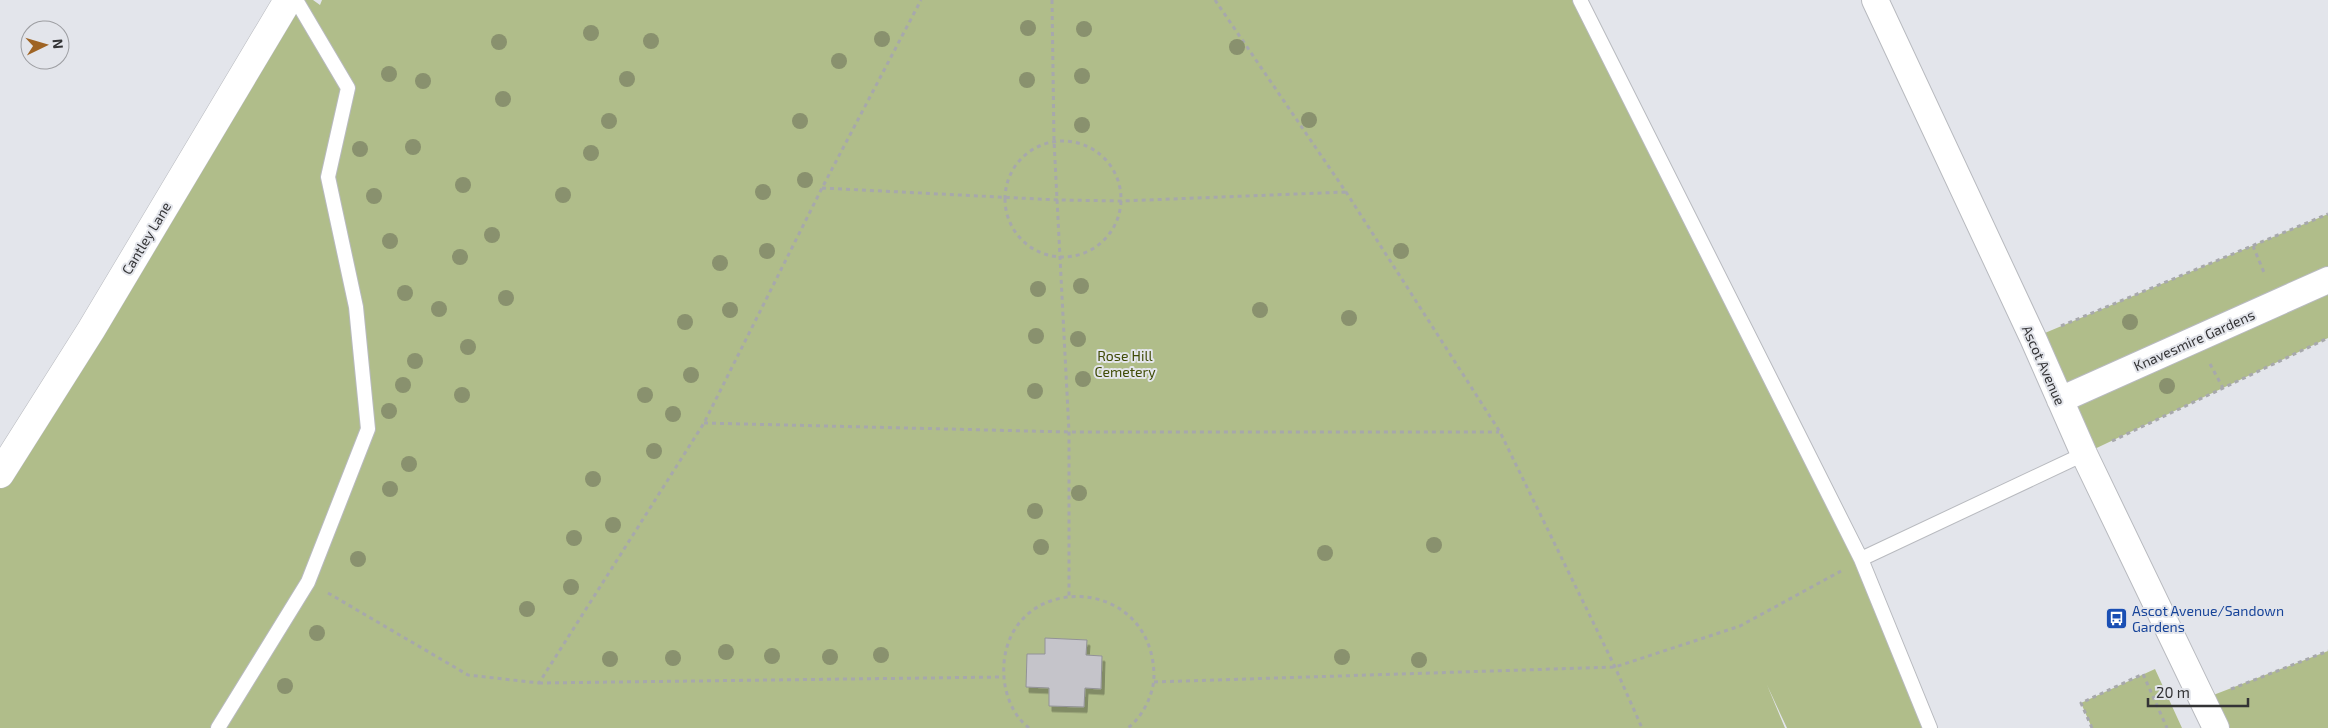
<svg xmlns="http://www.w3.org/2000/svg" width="2328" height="728" viewBox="0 0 2328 728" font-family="'Exo 2',sans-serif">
<defs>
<filter id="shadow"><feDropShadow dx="3" dy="5.5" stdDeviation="0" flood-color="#0004"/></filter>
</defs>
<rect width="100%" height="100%" fill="#e3e5eb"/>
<!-- green -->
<path fill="#b0bd8a" d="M 288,0 L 313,0 L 320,5 L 322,0 L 1580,0 L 1861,559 L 1930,728 L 1787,728 L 1767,685 L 1785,728 L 0,728 L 0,474 Z
M 2328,214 L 2328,338 L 2084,454 L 2033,338 Z
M 2328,651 L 2328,728 L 2216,728 L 2203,699 Z
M 2155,669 L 2182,728 L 2092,728 L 2081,703 Z"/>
<!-- building -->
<path fill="#c5c4ca" stroke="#929297" filter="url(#shadow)" d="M 1045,638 L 1087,640 L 1086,655 L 1102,656 L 1101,689 L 1085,688 L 1084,707 L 1049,706 L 1049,688 L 1026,687 L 1027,654 L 1045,654 Z"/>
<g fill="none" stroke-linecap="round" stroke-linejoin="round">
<defs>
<path id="lane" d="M 1580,0 L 1861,559 L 1930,728
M 1861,559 L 2084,454
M 218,728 L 308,582 L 368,429 L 356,307 L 328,177 L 348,88 L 296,0"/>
<path id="street" d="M 1875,0 L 2033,338 L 2084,454 L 2216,728
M 2060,400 L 2328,280"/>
<path id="secondary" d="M 0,474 L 91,330 L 288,0"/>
</defs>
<!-- lane casing -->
<use href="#lane" stroke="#b8babf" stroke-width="16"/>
<!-- street casing -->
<use href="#street" stroke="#b8babf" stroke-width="28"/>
<!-- secondary casing -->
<use href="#secondary" stroke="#b8babf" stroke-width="29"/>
<!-- path -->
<path stroke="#a7a8ac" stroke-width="3" stroke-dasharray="4 4" stroke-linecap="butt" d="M 1052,0 L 1054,141 L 1069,432 L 1069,596
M 1215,0 L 1346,192 L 1500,432 L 1615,667 L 1642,728
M1005 199a58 58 0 1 1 116 0a58 58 0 1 1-116 0Z
M 822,188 L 1058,200 L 1122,201 L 1346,192
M 2253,246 L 2265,275
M 2061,326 L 2328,214
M 2210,364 L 2223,388
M 704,423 L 1069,432 L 1499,432
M 2112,441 L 2328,338
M 328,593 L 468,675 L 539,683 L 704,423 L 822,188 L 921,0
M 1154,682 L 1615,667 L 1740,626 L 1841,571
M 539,683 L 1003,677
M 2231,689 L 2328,651
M 1029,728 C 1010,713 1002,687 1004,663 C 1012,571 1152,574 1154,675 C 1154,694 1143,716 1128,728
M 2092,728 L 2081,703 L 2143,674 L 2167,728"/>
<!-- lane -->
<use href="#lane" stroke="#fff" stroke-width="14"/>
<!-- street -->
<use href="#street" stroke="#fff" stroke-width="26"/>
<!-- secondary -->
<use href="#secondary" stroke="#fff" stroke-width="28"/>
</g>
<!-- trees -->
<g fill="#89916e">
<circle cx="1028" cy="28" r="8"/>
<circle cx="1084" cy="29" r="8"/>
<circle cx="591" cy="33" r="8"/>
<circle cx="882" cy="39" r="8"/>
<circle cx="651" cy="41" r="8"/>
<circle cx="499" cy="42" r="8"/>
<circle cx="1237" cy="47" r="8"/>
<circle cx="839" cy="61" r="8"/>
<circle cx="389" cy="74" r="8"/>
<circle cx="1082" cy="76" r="8"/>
<circle cx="627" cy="79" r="8"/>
<circle cx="1027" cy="80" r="8"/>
<circle cx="423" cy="81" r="8"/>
<circle cx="503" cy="99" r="8"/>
<circle cx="1309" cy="120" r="8"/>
<circle cx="609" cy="121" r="8"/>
<circle cx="800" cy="121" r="8"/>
<circle cx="1082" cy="125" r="8"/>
<circle cx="413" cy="147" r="8"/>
<circle cx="360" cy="149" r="8"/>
<circle cx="591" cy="153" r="8"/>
<circle cx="805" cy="180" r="8"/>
<circle cx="463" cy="185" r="8"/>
<circle cx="763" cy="192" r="8"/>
<circle cx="563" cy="195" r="8"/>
<circle cx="374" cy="196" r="8"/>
<circle cx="492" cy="235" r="8"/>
<circle cx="390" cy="241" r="8"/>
<circle cx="767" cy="251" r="8"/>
<circle cx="1401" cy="251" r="8"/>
<circle cx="460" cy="257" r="8"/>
<circle cx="720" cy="263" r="8"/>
<circle cx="1081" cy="286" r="8"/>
<circle cx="1038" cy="289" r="8"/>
<circle cx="405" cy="293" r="8"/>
<circle cx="506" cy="298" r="8"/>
<circle cx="439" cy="309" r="8"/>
<circle cx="730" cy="310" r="8"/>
<circle cx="1260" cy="310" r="8"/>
<circle cx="1349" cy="318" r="8"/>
<circle cx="685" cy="322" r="8"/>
<circle cx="2130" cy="322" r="8"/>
<circle cx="1036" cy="336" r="8"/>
<circle cx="1078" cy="339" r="8"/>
<circle cx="468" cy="347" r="8"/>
<circle cx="415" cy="361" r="8"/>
<circle cx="691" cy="375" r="8"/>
<circle cx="1083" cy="379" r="8"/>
<circle cx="403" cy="385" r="8"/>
<circle cx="2167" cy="386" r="8"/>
<circle cx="1035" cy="391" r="8"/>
<circle cx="462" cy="395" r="8"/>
<circle cx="645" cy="395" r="8"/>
<circle cx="389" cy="411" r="8"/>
<circle cx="673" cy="414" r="8"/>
<circle cx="654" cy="451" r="8"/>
<circle cx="409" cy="464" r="8"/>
<circle cx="593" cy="479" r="8"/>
<circle cx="390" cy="489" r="8"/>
<circle cx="1079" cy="493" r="8"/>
<circle cx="1035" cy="511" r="8"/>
<circle cx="613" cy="525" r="8"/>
<circle cx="574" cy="538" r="8"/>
<circle cx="1434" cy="545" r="8"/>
<circle cx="1041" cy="547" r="8"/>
<circle cx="1325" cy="553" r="8"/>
<circle cx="358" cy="559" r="8"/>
<circle cx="571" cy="587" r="8"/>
<circle cx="527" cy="609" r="8"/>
<circle cx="317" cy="633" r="8"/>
<circle cx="726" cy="652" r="8"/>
<circle cx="881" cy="655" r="8"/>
<circle cx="772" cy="656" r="8"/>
<circle cx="830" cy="657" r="8"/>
<circle cx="1342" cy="657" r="8"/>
<circle cx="673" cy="658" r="8"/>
<circle cx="610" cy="659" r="8"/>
<circle cx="1419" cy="660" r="8"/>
<circle cx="285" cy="686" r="8"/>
</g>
<!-- icons -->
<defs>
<symbol id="bus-square" viewBox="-11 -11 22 22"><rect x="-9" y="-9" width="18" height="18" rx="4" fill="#1a4fb4" stroke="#e3e5eb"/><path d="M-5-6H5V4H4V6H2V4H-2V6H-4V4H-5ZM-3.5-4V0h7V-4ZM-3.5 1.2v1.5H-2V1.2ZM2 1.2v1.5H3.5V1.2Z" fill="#fff"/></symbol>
</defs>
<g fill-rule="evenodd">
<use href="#bus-square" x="2104" y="606" width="25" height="25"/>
</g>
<g text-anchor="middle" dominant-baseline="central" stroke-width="4" stroke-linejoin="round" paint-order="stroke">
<!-- street labels -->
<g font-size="14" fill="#333335" stroke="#e3e5eb">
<text transform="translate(146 238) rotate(-59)">Cantley Lane</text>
<text transform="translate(2194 340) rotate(-24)">Knavesmire Gardens</text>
<text transform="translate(2044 365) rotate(66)">Ascot Avenue</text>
</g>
<!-- park labels -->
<g font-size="14" fill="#404c07" stroke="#e3e5eb">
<text x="1125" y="355">Rose Hill<tspan x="1125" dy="16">Cemetery</tspan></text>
</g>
<!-- transit labels -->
<g font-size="14" fill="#164399" stroke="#e3e5eb" text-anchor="start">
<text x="2132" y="610">Ascot Avenue/Sandown<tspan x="2132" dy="16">Gardens</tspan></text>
</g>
</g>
<!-- north arrow -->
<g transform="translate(45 45) rotate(85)"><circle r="24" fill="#e3e5eb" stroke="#9d9ea2"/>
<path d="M0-4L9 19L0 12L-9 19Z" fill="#9f6424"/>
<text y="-8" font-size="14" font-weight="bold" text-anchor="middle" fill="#333335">N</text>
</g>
<!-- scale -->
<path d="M2148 698v8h100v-8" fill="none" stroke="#333335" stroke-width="2.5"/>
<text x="2156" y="698" font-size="15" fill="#333335" stroke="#e3e5eb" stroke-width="4" paint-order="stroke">20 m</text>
</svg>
